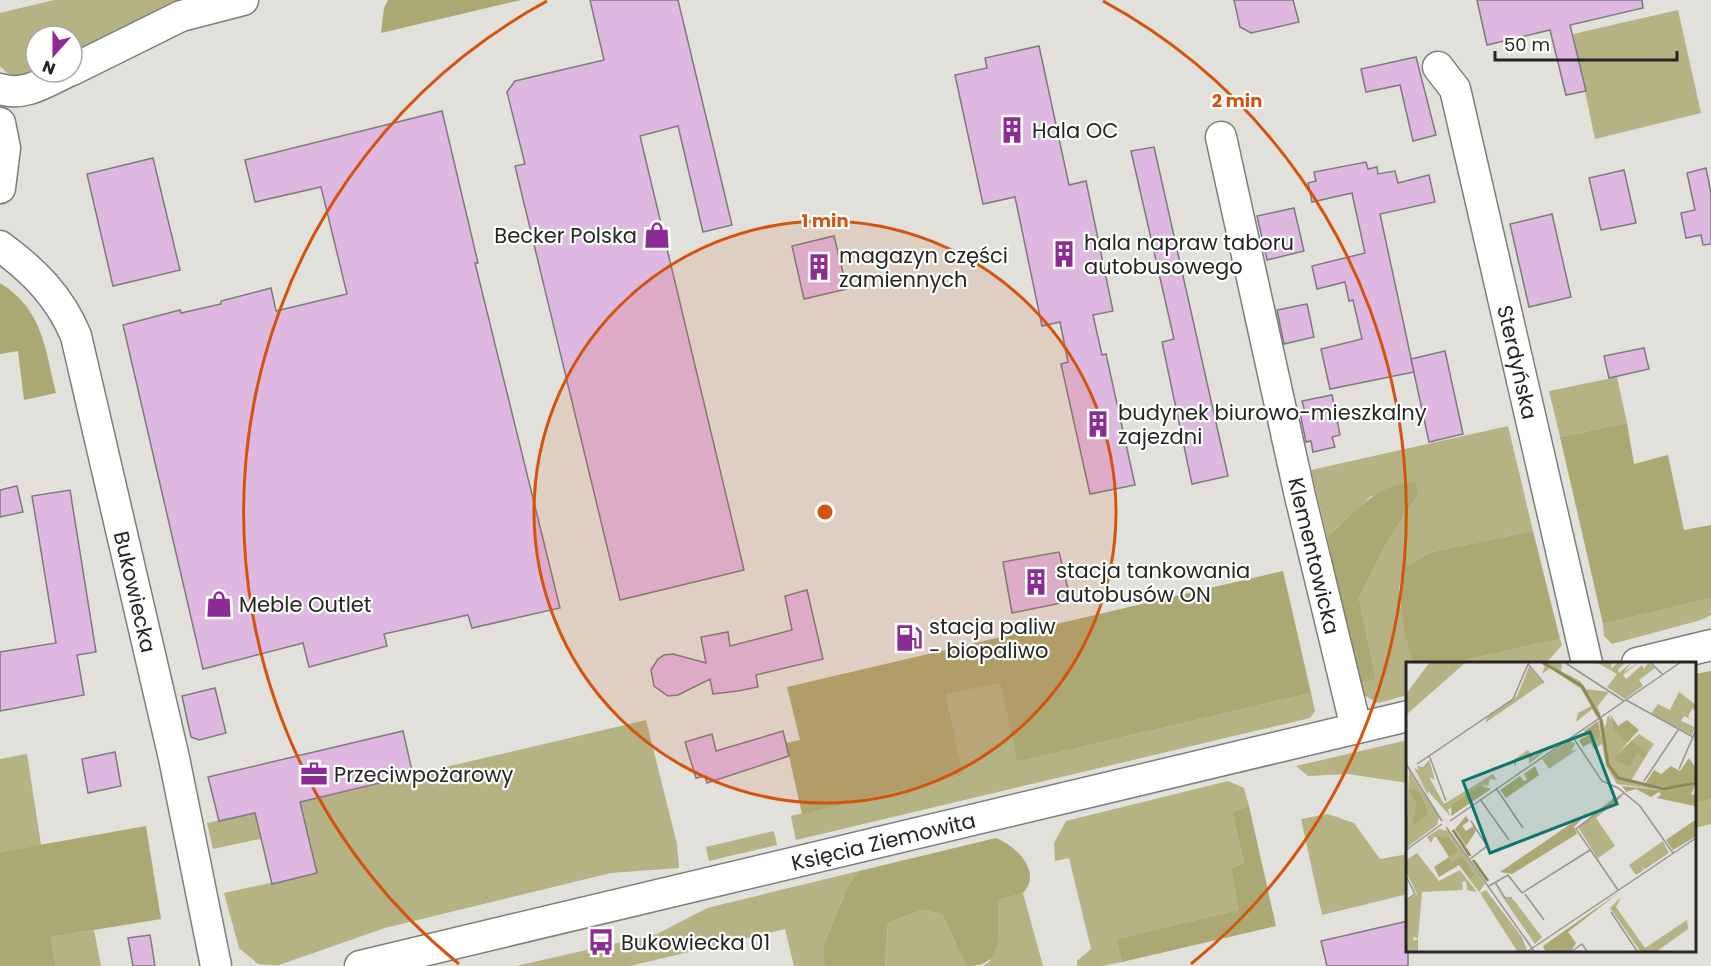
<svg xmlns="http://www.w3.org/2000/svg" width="1711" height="966" viewBox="0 0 1711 966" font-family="Poppins,sans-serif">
<rect width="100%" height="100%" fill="#e1e0db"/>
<!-- green -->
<path fill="#b5b284" d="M 54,0 L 201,0 L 157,11 L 72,59 L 72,36 L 36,36 L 36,72 L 22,79 L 7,73 L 0,66 L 0,13 Z
M 1678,10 L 1701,113 L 1595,139 L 1573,34 Z
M 1617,377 L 1627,423 L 1560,437 L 1549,391 Z
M 1508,426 L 1533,531 L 1431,552 L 1404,567 L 1399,588 L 1400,604 L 1412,663 L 1408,663 L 1408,695 L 1378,703 L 1362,694 L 1359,683 L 1376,679 L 1359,598 L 1387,542 L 1418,495 L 1371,496 L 1327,537 L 1311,470 Z
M 1711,598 L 1711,615 L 1701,620 L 1612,644 L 1604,636 L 1603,624 Z
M 1560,639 L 1562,645 L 1548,661 L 1538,663 L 1451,663 Z
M 1000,682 L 1017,762 L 1311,693 L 1315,711 L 1310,718 L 796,840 L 791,816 L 964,775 L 946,694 Z
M 646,720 L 677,844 L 679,868 L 611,873 L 385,928 L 279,965 L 268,965 L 258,964 L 239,948 L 224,893 L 317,873 L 307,829 L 213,849 L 207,823 Z
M 1408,740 L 1408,783 L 1348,774 L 1308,776 L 1296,766 Z
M 27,754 L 41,845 L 0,852 L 0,759 Z
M 1228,781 L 1244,788 L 1249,806 L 1232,812 L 1244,863 L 1231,868 L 1238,910 L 1116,939 L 1122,962 L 1102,966 L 1077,966 L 1077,961 L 1091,949 L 1069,858 L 1055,861 L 1054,843 L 1066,821 Z
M 1711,799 L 1711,824 L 1695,828 L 1695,803 Z
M 1328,814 L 1354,823 L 1380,859 L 1408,854 L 1408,894 L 1322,915 L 1301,819 Z
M 774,831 L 777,845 L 709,861 L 706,847 Z
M 859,871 L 849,884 L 824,944 L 824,963 L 827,966 L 794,966 L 785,929 L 630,966 L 516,966 L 657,934 L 707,908 Z
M 1023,893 L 1043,966 L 983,966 L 990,961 L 999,900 Z
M 922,910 L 942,914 L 966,966 L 885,966 L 888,923 Z
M 94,930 L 101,966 L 56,966 L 51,937 Z"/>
<!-- forest -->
<path fill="#aca873" d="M 388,0 L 521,0 L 381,33 L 384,8 Z
M 0,283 C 43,309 45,349 56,393 L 24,400 L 18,351 L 0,354 Z
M 1627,423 L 1634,464 L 1668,455 L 1684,530 L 1711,525 L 1711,598 L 1603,624 L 1560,437 Z
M 1416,482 L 1418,495 L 1387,542 L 1359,598 L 1376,679 L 1359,683 L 1327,537 C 1357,511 1373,485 1416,482 Z
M 1533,531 L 1560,639 L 1451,663 L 1412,663 C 1405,630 1395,600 1404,567 L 1431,552 Z
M 1283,571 L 1311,693 L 1017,762 L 1000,683 L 946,694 L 964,775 L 802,814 L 786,743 L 800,740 L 787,687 Z
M 1711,671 L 1711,799 L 1695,803 L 1695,674 Z
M 1249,806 L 1276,926 L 1122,962 L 1116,939 L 1238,910 L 1231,868 L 1244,863 L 1232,812 Z
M 146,826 L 161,919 L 51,937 L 56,966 L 0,966 L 0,852 Z
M 996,838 C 1016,846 1043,872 1023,893 L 999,900 C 995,931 1009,966 966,966 L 942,914 L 922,910 L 888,923 L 885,966 L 827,966 L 824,964 L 824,944 L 849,884 L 859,871 Z"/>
<!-- building -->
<path fill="#dfb8e2" stroke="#7e7a7e" stroke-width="1.5" d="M 590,0 L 678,0 L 732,225 L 703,232 L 678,126 L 640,136 L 744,570 L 620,600 L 515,166 L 525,164 L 507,92 L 515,81 L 604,60 Z
M 1234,0 L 1293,0 L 1299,22 L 1251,33 L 1240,27 Z
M 1477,0 L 1642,0 L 1643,8 L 1570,25 L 1586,91 L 1566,95 L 1550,30 L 1487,45 Z
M 1039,46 L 1069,185 L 1086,181 L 1113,311 L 1093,315 L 1102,355 L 1106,354 L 1135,485 L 1090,494 L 1061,364 L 1068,362 L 1060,322 L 1042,326 L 1015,197 L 983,204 L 955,75 L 987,68 L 985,58 Z
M 1416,57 L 1436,135 L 1413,141 L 1400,85 L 1366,92 L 1361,69 Z
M 442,111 L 478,263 L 475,263 L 560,608 L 472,628 L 468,615 L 384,634 L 387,646 L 309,667 L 303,643 L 203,669 L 123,325 L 180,310 L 181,313 L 221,304 L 221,301 L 271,288 L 276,311 L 347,294 L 321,187 L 255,202 L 245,160 Z
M 1154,147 L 1228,476 L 1192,484 L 1162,342 L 1174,339 L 1131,151 Z
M 153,158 L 180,270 L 113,286 L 87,174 Z
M 1366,162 L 1368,169 L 1377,167 L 1378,174 L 1395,171 L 1398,183 L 1429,175 L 1435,202 L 1380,214 L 1414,372 L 1330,389 L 1321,349 L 1362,339 L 1353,300 L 1349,301 L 1345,282 L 1317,289 L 1312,266 L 1365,253 L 1352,193 L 1312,202 L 1308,183 L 1316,181 L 1314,172 Z
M 1706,168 L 1711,193 L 1711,244 L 1703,245 L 1701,235 L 1686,238 L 1681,213 L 1695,210 L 1687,173 Z
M 1624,170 L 1636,223 L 1601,230 L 1589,178 Z
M 1294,208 L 1304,251 L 1267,260 L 1257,216 Z
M 1552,214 L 1571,297 L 1529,307 L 1510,224 Z
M 834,236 L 847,289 L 804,299 L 792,246 Z
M 1307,304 L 1314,337 L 1284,344 L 1277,310 Z
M 1644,348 L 1649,369 L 1609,378 L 1604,356 Z
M 1445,351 L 1463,434 L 1429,442 L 1411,359 Z
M 1332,395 L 1340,435 L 1332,437 L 1335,447 L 1313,452 L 1311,441 L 1306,442 L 1300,413 L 1305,412 L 1302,401 Z
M 17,486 L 23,512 L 0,517 L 0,490 Z
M 70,490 L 96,652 L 77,655 L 84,695 L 0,711 L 0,652 L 56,643 L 32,496 Z
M 1059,552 L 1071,601 L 1012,613 L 1003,562 Z
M 807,590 L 823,659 L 756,675 L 758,687 L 738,691 L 713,694 L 710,679 L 678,695 L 668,696 L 654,686 L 651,670 L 658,659 L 664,655 L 673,654 L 706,663 L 701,637 L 728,632 L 730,646 L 792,630 L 785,596 Z
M 215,688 L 226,733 L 199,740 L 191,737 L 182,696 Z
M 403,731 L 413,775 L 300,802 L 317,873 L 272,884 L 255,813 L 219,821 L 208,777 Z
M 783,731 L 789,756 L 707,783 L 705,776 L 696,778 L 685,742 L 712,734 L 716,751 Z
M 115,752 L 121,786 L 88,793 L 82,759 Z
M 1408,921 L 1408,966 L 1327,966 L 1321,941 Z
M 150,935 L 155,966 L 133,966 L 128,938 Z"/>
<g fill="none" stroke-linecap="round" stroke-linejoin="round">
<defs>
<g id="minor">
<path id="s1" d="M 1438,67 L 1455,89 L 1587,663"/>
<path d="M 72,70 L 181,16 L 243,0"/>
<path d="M 0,89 C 24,97 46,82 67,72"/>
<path d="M 0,123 L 5,148 L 0,188"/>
<path id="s2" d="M 1221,137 L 1300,496 L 1356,728"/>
<path id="s3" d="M 0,246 C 34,271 60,297 76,336 L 174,758 L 216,966"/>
<path d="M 1637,663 L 1711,645"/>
<path id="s4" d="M 360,966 L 1408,716"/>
</g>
</defs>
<!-- minor casing -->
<use href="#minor" stroke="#7e7e79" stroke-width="33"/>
<!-- minor -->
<use href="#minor" stroke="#fff" stroke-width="30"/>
</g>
<!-- distance rings -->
<circle cx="825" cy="512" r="291" fill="#d4540e" fill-opacity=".12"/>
<g fill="none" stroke="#d4540e" stroke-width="3">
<circle cx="825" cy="512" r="291"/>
<path d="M459 964A582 582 0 0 1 547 1M1103 1A582 582 0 0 1 1191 964"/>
</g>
<!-- icons -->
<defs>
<symbol id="building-bare" viewBox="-9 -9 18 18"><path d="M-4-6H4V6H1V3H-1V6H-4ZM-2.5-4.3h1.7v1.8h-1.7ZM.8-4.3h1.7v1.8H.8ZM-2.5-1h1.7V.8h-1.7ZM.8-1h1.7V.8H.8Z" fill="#8b2b94" stroke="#fffffe" stroke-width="2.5" paint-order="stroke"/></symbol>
<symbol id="shop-bare" viewBox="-9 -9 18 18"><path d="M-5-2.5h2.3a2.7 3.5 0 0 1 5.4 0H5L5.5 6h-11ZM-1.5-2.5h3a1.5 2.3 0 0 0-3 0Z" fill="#8b2b94" stroke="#fffffe" stroke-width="2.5" paint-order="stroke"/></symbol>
<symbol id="fuel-bare" viewBox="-9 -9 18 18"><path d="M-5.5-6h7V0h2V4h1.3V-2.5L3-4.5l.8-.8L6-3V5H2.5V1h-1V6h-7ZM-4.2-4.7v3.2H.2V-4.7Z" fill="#8b2b94" stroke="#fffffe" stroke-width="2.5" paint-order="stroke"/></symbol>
<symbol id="office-bare" viewBox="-9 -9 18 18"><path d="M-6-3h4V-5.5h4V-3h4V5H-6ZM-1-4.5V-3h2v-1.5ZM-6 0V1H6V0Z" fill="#8b2b94" stroke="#fffffe" stroke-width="2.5" paint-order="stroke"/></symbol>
<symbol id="bus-bare" viewBox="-9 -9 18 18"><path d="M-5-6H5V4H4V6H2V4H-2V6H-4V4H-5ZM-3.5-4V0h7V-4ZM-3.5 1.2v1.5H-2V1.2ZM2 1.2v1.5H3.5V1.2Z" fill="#8b2b94" stroke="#fffffe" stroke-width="2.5" paint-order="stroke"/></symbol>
</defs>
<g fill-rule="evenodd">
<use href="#building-bare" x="993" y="111" width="38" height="38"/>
<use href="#shop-bare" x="638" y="216" width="38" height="38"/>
<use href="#building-bare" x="1045" y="235" width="38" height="38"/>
<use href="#building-bare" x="800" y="248" width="38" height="38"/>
<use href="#building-bare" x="1079" y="405" width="38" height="38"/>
<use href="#building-bare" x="1017" y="563" width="38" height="38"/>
<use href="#shop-bare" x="200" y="585" width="38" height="38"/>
<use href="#fuel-bare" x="890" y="619" width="38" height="38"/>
<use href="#office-bare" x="295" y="755" width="38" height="38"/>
<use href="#bus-bare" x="582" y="923" width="38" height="38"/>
</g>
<g text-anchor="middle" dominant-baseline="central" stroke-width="4.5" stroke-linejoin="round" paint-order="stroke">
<!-- poi labels -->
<g font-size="21" fill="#252523" stroke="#fffffe" text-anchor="start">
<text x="1032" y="130">Hala OC</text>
<text x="637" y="235" text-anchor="end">Becker Polska</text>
<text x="1084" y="242">hala napraw taboru<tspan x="1084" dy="24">autobusowego</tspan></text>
<text x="839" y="255">magazyn części<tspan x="839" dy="24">zamiennych</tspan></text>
<text x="1118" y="412">budynek biurowo-mieszkalny<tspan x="1118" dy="24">zajezdni</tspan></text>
<text x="1056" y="570">stacja tankowania<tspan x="1056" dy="24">autobusów ON</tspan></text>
<text x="239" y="604">Meble Outlet</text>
<text x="929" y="626">stacja paliw<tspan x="929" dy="24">- biopaliwo</tspan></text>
<text x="334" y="774">Przeciwpożarowy</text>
<text x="621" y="942">Bukowiecka 01</text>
</g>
<!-- street labels -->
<g font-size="21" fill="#252523" stroke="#fffffe">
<text stroke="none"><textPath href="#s1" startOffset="308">Sterdyńska</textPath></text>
<text stroke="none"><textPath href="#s2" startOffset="429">Klementowicka</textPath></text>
<text stroke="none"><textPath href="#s3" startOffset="382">Bukowiecka</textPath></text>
<text stroke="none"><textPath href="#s4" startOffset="538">Księcia Ziemowita</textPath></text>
</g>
</g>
<!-- overview -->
<g transform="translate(1406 662)">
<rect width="290" height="290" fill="#e1e0db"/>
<path d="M 24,0 L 60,0 L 0,53 L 0,32 ZM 133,0 L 156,0 L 155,9 L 174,19 L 180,27 L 203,30 L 191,45 L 195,53 L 191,55 L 186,47 L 170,60 L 172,51 L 185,44 L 175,27 L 144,6 L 136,12 L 139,4 ZM 190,0 L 206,0 L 205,7 L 212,0 L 220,0 L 212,8 L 213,11 L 226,0 L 218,10 L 233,0 L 217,13 L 220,17 L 236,3 L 238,7 L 242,1 L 249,6 L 233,18 L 237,24 L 219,37 L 201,25 L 211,12 ZM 123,5 L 137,21 L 79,61 L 82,54 L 111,34 ZM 273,30 L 289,42 L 289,48 L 286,47 L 282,55 L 289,59 L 278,54 L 275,59 L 289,65 L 286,73 L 245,52 L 252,42 L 264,48 ZM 202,53 L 221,81 L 209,96 L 231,91 L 238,97 L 225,119 L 255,124 L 289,119 L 289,123 L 261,129 L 211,122 L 200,104 L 196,82 L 188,87 L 184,80 L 195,75 L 193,59 L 196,57 L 199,66 ZM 233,72 L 248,82 L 242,91 L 226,78 ZM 164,78 L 169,82 L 165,89 L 172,87 L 143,107 L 136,97 ZM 148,82 L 123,102 L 123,95 L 110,100 L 110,105 L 106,99 L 122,88 L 127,95 ZM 23,98 L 29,118 L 23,115 L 38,142 L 87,112 L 91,118 L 84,117 L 82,124 L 74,123 L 46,142 L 48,146 L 42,147 L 44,154 L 22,129 L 22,133 L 7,108 L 21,129 L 8,106 L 13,108 L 11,104 L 17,105 ZM 3,109 L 33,155 L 31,163 L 0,186 ZM 2,129 L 15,131 L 23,152 L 5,166 L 10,141 ZM 217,134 L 190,156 L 209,184 L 192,196 L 200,210 L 172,165 L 206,137 ZM 33,167 L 42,169 L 79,222 L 73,230 L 64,218 L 69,213 L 56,194 L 46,200 L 43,195 L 41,177 L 28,175 L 25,181 L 21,175 ZM 257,179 L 263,191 L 239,207 L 235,204 L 238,208 L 230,213 L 223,203 ZM 11,191 L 33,219 L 54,208 L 71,230 L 61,228 L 60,219 L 56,220 L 57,228 L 16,230 L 12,276 L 7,275 L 8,279 L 12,277 L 12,289 L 1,289 L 0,239 L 11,232 L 0,210 L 0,198 ZM 88,223 L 99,237 L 107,237 L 136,275 L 129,282 ZM 80,228 L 116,275 L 121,289 L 111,289 L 74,231 ZM 215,235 L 210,245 L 239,286 L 281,258 L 282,267 L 251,289 L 234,289 L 204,246 Z" fill="#b5b284" fill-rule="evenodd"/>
<path d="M 204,52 L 212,64 L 221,58 L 233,68 L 221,81 L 208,67 ZM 192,59 L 195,75 L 177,85 L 173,78 L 181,74 L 178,69 ZM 226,78 L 242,91 L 238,97 L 231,91 L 223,105 L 208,96 ZM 283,96 L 289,105 L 289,119 L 264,125 L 239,122 L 248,108 L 255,112 L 265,104 L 274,109 ZM 129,104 L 133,113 L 100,136 L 94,128 L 114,114 L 118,119 L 121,118 L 118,112 ZM 74,123 L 85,127 L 45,154 L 46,142 ZM 289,123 L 285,133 L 289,132 L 289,144 L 251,136 L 255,132 L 253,130 L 245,135 L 230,127 L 220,130 L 216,124 L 261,129 ZM 6,126 L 15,131 L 23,152 L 0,170 L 5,166 L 10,141 L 2,129 ZM 182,150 L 168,165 L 171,172 L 106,212 L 94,210 ZM 60,154 L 63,159 L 56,164 L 60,169 L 67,164 L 70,169 L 60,184 L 49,167 ZM 289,158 L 289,175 L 267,188 L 260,178 ZM 29,173 L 43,176 L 52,189 L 43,195 L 46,200 L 56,194 L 69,213 L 64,218 L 53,203 L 33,215 L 28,205 L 43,195 ZM 215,229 L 162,270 L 170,281 L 165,289 L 139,289 L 137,284 Z" fill="#aca873"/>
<path fill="none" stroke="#8e8a55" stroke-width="3" d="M 136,0 L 176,24 L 195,58 L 202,102 L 212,116 L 258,127 L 290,121M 47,168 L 64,194M 67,198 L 82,219"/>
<path fill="none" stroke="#969591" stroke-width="1.5" d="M 158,0 L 218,39M 244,0 L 257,13M 122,2 L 138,21M 220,38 L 287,75M 166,74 L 196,119 L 212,126 L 234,144 L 267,191M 23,93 L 40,139M 0,102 L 36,159M 11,102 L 107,37 L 123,0M 273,107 L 290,68M 238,119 L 272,68M 90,126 L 117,166M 74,137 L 103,178M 44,159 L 275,0M 40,165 L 128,289M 0,188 L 36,162M 64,197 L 81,184 L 65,159M 0,214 L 9,232 L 0,238M 89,220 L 99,236 L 106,236M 83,224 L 102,213 L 116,231M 212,228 L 170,167 L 218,131M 116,231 L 184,188M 119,232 L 138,258M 205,250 L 231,289M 122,289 L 290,176M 166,289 L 176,282 L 181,289"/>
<path fill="#0f766e" fill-opacity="0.15" stroke="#0f766e" stroke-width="3" d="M 184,70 L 211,142 L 84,191 L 57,119 Z"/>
<rect width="290" height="290" fill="none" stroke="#252523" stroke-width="3"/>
</g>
<circle cx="825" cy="512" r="9" fill="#d4540e" stroke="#fffffe" stroke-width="3"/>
<g font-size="18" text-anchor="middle" font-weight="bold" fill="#d4540e" stroke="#fffffe" stroke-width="4.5" stroke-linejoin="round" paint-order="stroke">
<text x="1237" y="107">2 min</text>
<text x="825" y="227">1 min</text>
</g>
<!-- north arrow -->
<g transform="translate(54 54) rotate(201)"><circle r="28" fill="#fffffe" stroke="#a8a8a6" stroke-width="1.5"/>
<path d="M0-4.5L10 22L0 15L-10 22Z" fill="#8b2b94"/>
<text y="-9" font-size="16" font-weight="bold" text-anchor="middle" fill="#252523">N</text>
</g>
<!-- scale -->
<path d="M1495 51v9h182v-9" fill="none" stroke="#252523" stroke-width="3"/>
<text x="1504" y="51" font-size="18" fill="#252523" stroke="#fffffe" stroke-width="4.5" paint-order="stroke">50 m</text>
</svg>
